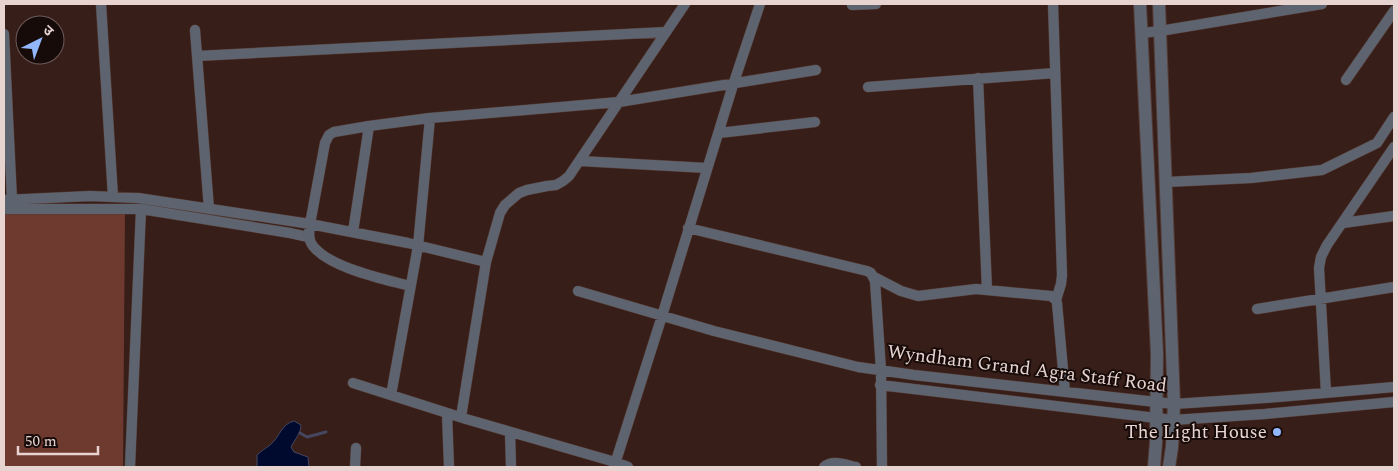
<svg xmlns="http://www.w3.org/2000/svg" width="1398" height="471" viewBox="0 0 1398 471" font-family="Spectral,'Noto Sans Devanagari',serif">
<rect width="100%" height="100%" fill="#381e18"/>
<!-- green -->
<path fill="#6e3a30" d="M 4,206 L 125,209 L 123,467 L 4,467 Z"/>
<!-- water -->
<path fill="#000a2f" stroke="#45475f" d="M 294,421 L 301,425 C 301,433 295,439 291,447 L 294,452 L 308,457 L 309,467 L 257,467 L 257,455 C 262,450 265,449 270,445 C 280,437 281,424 294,421 Z"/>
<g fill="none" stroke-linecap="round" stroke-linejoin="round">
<!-- stream -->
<path stroke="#45475f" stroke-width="3" d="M 300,433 L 307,437 L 326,432"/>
<defs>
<path id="minor" d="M 101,4 L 113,197
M 1053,4 L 1062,275 L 1061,284 L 1056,300
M 852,5 L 876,4
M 195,30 L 209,209
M 1142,33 L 1160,31 L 1322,4
M 4,34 L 12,200
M 197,56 L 666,32
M 978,78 L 987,290
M 1346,80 L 1394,11
M 868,87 L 1055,73
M 719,133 L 815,122
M 580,161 L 707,168
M 1166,182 L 1251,178 L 1322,170 L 1377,143 L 1394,117
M 4,200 L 90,196 L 138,198 L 310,224 L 408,243 L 486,262
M 4,209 L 141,209 L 290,233 L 308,237
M 1343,223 L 1394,216
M 688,228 L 867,271 L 871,273 L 875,281 L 881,370 L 882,467
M 353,232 L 369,126
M 874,277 L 901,291 L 918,296 L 976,289 L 1051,296 L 1056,300 L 1057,303 L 1065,392
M 410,286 C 384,279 330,268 313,246 C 308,240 309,232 310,224 L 325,143 L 329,135 L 334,132 L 369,126 L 430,118 L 619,102 L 816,70
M 578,291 L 714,331 L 858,367 L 914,375 L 1174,404 L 1278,397 L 1394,387
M 1257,309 L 1394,287
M 353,383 L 466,419 L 615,462 L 628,467
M 880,385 L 1173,420 L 1265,414 L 1394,402
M 1326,393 L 1319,268 L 1321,257 L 1327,245 L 1394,147
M 391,395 L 418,246 L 430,118
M 447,413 L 449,467
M 461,417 L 486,262 L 500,213 L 505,205 L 519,193 L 527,190 L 547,186 L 556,185 L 563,181 L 569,176 L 685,4
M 510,432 L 511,467
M 130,467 L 141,209
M 355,467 L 356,448
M 614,467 L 662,316 L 733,85 L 760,4
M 824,467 C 832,459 846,465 856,467"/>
<path id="tertiary" d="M 1140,4 L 1157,354 L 1156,442 L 1154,467
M 1159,4 L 1174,404 L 1172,447 L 1169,467"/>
</defs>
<!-- minor casing -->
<use href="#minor" stroke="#543b35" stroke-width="11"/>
<!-- tertiary casing -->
<use href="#tertiary" stroke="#543b35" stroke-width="14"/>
<!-- minor -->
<use href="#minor" stroke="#5e646f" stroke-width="10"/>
<!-- tertiary -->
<use href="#tertiary" stroke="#5e646f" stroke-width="12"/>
</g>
<!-- markers -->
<circle fill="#92b7fd" stroke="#170b09" stroke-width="2" cx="1277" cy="432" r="5"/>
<g text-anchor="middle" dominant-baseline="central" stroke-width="4" stroke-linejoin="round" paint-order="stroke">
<!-- street labels -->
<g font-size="19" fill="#e7d4d0" stroke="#170b09">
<text transform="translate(1027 369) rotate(7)">Wyndham Grand Agra Staff Road</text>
</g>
<!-- poi labels -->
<g font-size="19" fill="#e7d4d0" stroke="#170b09" text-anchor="end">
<text x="1267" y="432">The Light House</text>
</g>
</g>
<!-- border -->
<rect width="1398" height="471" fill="none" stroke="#e7d4d0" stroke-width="10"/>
<!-- north arrow -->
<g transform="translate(40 40) rotate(42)"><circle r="24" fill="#170b09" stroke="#6a5b59"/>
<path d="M0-4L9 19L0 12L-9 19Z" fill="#92b7fd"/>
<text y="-8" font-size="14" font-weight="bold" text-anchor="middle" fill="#e7d4d0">उ</text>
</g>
<!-- scale -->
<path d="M18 446v8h80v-8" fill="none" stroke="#e7d4d0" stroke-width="2.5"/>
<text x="25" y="446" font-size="15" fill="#e7d4d0" stroke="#170b09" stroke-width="4" paint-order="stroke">50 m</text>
</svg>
